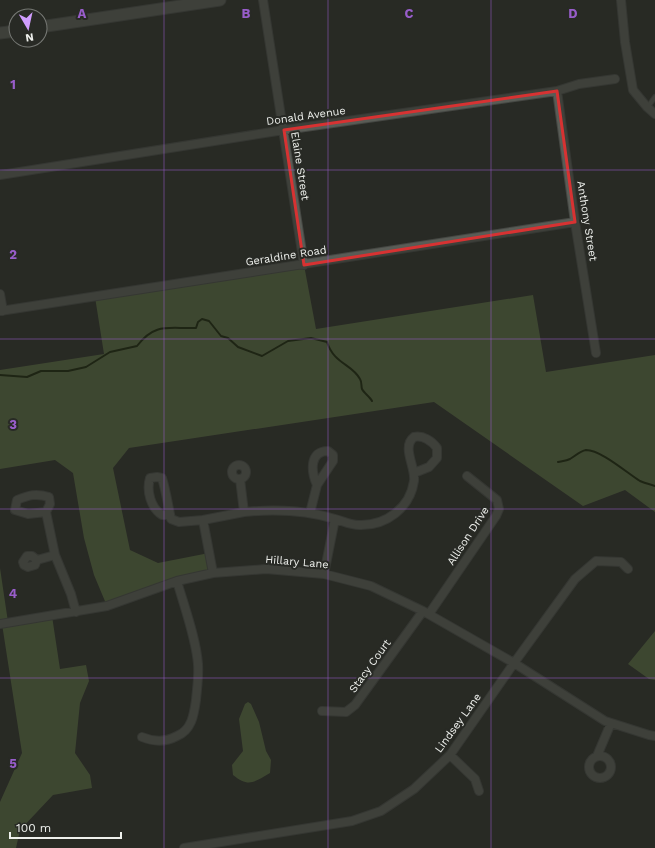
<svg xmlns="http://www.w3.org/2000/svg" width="655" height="848" viewBox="0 0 655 848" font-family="'Work Sans',sans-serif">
<rect width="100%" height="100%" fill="#282a25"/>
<!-- forest -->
<path fill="#586a3f" d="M 304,265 L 316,329 L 533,295 L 546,372 L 655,355 L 655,512 L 625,490 L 583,506 L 434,402 L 129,448 L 113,468 L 130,550 L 158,563 L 209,553 L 213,573 L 107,606 L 94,575 L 84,538 L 73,473 L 55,460 L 0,469 L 0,370 L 104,354 L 95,297 Z
M 0,568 L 8,622 L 52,616 L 60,669 L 86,665 L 89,681 L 80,703 L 75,753 L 90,775 L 92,788 L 53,795 L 20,830 L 16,848 L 0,848 L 0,802 L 22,753 L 2,624 L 0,624 Z
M 655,631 L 655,680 L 649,679 L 628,664 Z
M 248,702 L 251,704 L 259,722 L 266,751 L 271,760 L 270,773 C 254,782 249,788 233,775 L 232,765 L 243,751 L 239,719 L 245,704 Z"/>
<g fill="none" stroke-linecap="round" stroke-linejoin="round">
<!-- stream -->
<path stroke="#131f02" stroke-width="2" d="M 0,375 L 27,377 L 41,371 L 68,371 L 86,367 L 110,352 L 137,346 C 155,322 169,329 196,328 L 198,322 L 202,319 L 209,321 L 221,336 L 228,338 L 238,347 L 262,356 L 288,341 L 311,338 L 327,342 C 334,364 352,364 360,379 C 362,382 361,386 362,389 C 364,393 370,397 372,401
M 558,462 C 562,461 566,461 570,459 C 575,456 580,451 586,450 C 601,450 627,473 640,481 C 644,483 650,484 655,486"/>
<defs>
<path id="service" d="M 647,108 L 655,97"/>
<path id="minor" d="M 263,0 L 304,265
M 621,0 L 625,42 L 633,90 L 647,107 L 655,114
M 557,91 L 575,222 L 596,353
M 0,175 L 284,130 L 557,91 L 579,84 L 615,79
M 0,294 L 3,311
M 0,311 L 575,222
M232 472a7 7 0 1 1 14 0a7 7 0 1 1-14 0Z
M 46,512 L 28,514 L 15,510 L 17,500 C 29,495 36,493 49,497 L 50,504 L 46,512 L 55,555 L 71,594 L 76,612
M 244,512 C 275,509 305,510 335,519
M 310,513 L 317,485 L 333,461 L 333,455 L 328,451 C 309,451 311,472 317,485
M 170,515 L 162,515 C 151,508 146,491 150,478 L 157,477 L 162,478 C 166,491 168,505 171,519 L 179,522 L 203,520
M 37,560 L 35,565 L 28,567 L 24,565 L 23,562 L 27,556 L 32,556 L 37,560 L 55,555
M 213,573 L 203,520 L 244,512 L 240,479
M 324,574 L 335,519 C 343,521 351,525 359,525 C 386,526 410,508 414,481 C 416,467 401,447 414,437 C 423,435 432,441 437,448 L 437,458 L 429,467 L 414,473
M 429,614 L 496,516 L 499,509 L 497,500 L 467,476
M 0,624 L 107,606 L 177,581 L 213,573 L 266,569 L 324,574 L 371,586 L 423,611 L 514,663 L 605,721 L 649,735 L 655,736
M 322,711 L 346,712 L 355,705 L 423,611
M 142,737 C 154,742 166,742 177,736 C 192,730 194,714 196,700 C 197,688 199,676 198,664 C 196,638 184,606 177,581
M 450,755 L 475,779 L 479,791
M 597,756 L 611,723
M589 767a11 11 0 1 1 22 0a11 11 0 1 1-22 0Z
M 184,848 L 352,821 L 381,811 L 414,789 L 450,755 L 514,663 L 575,579 L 596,561 L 621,562 L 628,569"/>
<path id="secondary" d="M 40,27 L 220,0
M 0,33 L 16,31"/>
</defs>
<!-- service casing -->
<use href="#service" stroke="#454743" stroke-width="6"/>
<!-- minor casing -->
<use href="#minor" stroke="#454743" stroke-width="10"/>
<!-- secondary casing -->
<use href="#secondary" stroke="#454743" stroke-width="13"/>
<!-- service -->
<use href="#service" stroke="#595c56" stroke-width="4"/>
<!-- minor -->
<use href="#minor" stroke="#595c56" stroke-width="8"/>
<!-- secondary -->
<use href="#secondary" stroke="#595c56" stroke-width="11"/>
</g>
<!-- marked area -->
<path d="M0 0H655V848H0ZM 557,91 L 575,222 L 304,265 L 284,130 Z" fill="#282a25" fill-opacity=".55" fill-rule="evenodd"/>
<path fill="none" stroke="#d73232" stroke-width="3" stroke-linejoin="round" d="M 557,91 L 575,222 L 304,265 L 284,130 Z"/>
<!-- grid -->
<path fill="none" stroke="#985dca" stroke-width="1" stroke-opacity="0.55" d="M 164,0 L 164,848M 328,0 L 328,848M 491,0 L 491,848M 0,170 L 655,170M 0,339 L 655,339M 0,509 L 655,509M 0,678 L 655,678"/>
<g text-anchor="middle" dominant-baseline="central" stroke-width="4" stroke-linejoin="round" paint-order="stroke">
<!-- street labels -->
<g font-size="11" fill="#eef0ec" stroke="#282a25">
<text transform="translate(306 116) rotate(-8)">Donald Avenue</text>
<text transform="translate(300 166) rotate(81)">Elaine Street</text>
<text transform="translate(587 221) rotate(81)">Anthony Street</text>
<text transform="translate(286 256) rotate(-9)">Geraldine Road</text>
<text transform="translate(468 536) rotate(-57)">Allison Drive</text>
<text transform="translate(297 562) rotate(5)">Hillary Lane</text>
<text transform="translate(370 666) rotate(-54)">Stacy Court</text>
<text transform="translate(458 723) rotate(-54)">Lindsey Lane</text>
</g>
</g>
<g font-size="13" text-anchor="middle" font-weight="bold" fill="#985dca" stroke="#282a25" stroke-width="4" stroke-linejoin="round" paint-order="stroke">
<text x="82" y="18">A</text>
<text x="246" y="18">B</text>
<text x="409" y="18">C</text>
<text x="573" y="18">D</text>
<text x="13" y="89">1</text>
<text x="13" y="259">2</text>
<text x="13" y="429">3</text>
<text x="13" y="598">4</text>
<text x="13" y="768">5</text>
</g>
<!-- north arrow -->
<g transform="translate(28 28) rotate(171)"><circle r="19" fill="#282a25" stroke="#777975"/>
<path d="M0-3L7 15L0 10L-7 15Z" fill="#d09dfe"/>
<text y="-6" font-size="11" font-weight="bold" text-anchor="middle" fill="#eef0ec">N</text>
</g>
<!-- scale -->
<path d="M10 832v6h111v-6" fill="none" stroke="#eef0ec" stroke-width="2"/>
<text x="16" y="832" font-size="12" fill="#eef0ec" stroke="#282a25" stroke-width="3" paint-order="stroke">100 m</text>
</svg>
